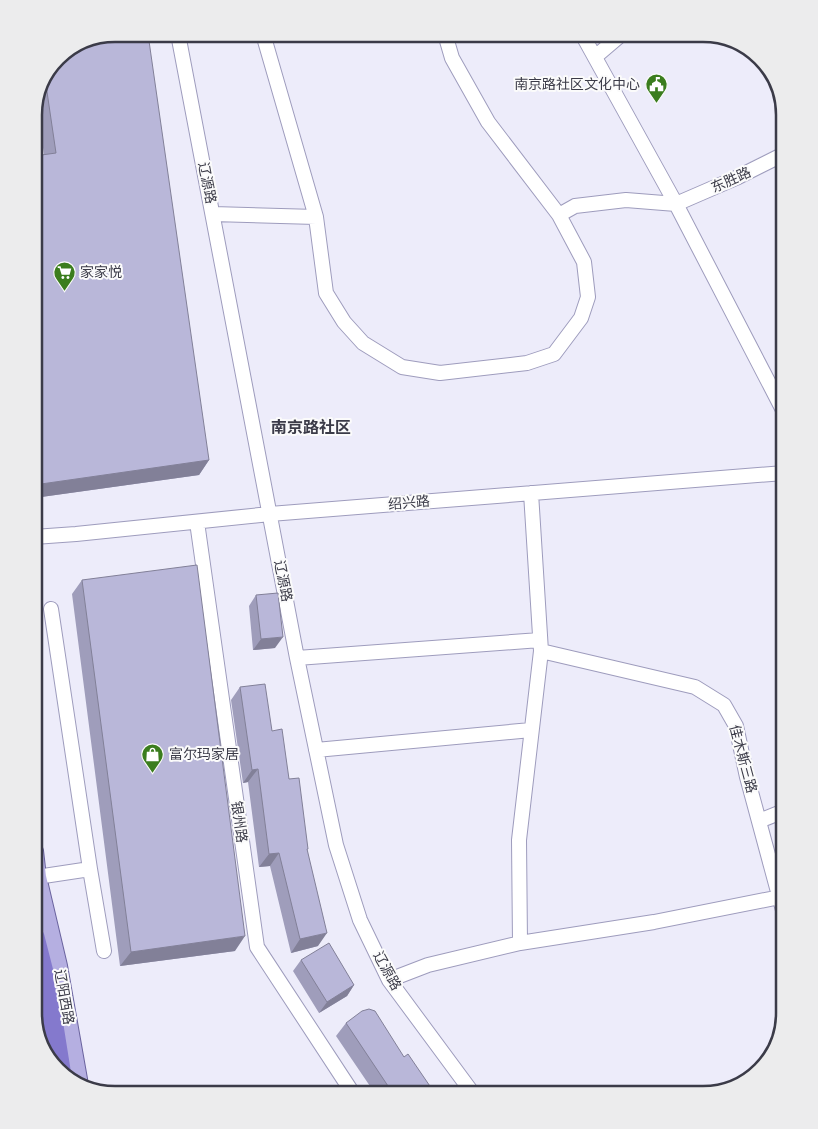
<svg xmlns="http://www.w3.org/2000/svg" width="818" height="1129" viewBox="0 0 818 1129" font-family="Signika,'Noto Sans SC',sans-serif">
<rect width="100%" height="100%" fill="#edecfa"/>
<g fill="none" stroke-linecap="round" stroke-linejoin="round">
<defs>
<path id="minor" d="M 178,34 L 297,658 L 336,845 L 360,920 L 389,980 L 474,1095
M 263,34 L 316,217 L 326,293 L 344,322 L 363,343 L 402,367 L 440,373 L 527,363 L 554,354 L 581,318 L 588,297 L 584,262 L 559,215 L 488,122 L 452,58 L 445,34
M 582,34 L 676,204 L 784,412
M 595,57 L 622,34
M 213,214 L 316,217
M 559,215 L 575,206 L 626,200 L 676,204 L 736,178 L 784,154
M 197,522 L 257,947 L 354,1095
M 34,537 L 76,534 L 270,514 L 784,473
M 51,609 L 90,869 L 104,951
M 541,651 L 695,687 L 724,705 L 736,726 L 747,777 L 784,914
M 297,658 L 540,640
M 316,750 L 531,730
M 759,821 L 784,811
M 37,877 L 90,869
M 520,943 L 519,840 L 541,651 L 531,493
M 389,980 L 428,965 L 520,943 L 654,922 L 780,897"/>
<path id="major" d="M 34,851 L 37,877 L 58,966 L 79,1085"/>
<path id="highway" d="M 34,937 L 47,988 L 60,1070
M 34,1000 L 38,1028"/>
</defs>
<!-- minor casing -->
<use href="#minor" stroke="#9e9cbd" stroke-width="16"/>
<!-- major casing -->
<use href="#major" stroke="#6a639e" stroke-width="20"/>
<!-- highway casing -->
<use href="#highway" stroke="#6a639e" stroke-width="24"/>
<!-- minor -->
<use href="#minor" stroke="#fff" stroke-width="14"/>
<!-- major -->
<use href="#major" stroke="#b5afe1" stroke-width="18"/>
<!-- highway -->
<use href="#highway" stroke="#8479cd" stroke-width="21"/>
</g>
<!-- wall -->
<path fill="#9f9dbb" d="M 61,54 L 209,460 L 199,475 L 34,498 L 34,156 L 44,155 L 37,104 Z
M 82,580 L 235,951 L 120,966 L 72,594 Z
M 256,595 L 275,648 L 253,650 L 249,606 Z
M 240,687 L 272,731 L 289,779 L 307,851 L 318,946 L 291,953 L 270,866 L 259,867 L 248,782 L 243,783 L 231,700 Z
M 301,960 L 354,985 L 347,996 L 319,1013 L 293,971 Z
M 346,1023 L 404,1057 L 436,1095 L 376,1095 L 336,1036 Z"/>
<!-- shaded-wall -->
<path fill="#828098" d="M 209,460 L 199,475 L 34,498 L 34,485 Z
M 283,637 L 275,648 L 253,650 L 261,639 Z
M 258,769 L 248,782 L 243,783 L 252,770 Z
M 279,853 L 270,866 L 259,867 L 269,854 Z
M 327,933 L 318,946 L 291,953 L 300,939 Z
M 245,936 L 235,951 L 120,966 L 131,952 Z
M 354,985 L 347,996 L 319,1013 L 327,1002 Z"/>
<!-- building -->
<path fill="#b9b7d9" stroke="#828098" d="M 116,34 L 148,34 L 209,460 L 34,485 L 34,156 L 56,153 L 46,85 L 61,54 Z
M 197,565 L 245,936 L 131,952 L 82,580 Z
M 278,593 L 283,637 L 261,639 L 256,595 Z
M 265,684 L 272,731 L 282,729 L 289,779 L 299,778 L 308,849 L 307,849 L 327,933 L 300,939 L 279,853 L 269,854 L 258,769 L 252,770 L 240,687 Z
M 329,943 L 354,985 L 327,1002 L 301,960 Z
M 369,1009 L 375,1011 L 404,1057 L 408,1054 L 436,1095 L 394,1095 L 346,1023 L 362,1011 Z"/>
<!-- icons -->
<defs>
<symbol id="civic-pin" viewBox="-11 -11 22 30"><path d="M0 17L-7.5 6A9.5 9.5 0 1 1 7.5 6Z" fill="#3b7d1e" stroke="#fbfbfb"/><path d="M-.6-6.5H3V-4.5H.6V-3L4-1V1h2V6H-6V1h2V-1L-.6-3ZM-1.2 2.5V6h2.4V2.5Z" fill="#fff"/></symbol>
<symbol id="supermarket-pin" viewBox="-11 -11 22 30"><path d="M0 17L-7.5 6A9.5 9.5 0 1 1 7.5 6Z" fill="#3b7d1e" stroke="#fbfbfb"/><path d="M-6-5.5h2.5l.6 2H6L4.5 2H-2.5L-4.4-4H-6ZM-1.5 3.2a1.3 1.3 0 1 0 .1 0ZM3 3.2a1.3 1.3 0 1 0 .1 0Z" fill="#fff"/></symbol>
<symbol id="shop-pin" viewBox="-11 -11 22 30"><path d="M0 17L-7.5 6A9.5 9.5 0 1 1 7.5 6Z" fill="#3b7d1e" stroke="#fbfbfb"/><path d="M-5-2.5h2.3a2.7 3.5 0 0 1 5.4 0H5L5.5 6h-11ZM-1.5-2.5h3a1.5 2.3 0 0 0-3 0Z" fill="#fff"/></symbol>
</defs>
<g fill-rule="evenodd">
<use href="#civic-pin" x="644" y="72" width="25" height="34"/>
<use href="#supermarket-pin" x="52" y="260" width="25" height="34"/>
<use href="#shop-pin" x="140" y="742" width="25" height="34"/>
</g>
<g text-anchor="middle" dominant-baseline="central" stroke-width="4" stroke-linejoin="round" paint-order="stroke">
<!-- poi labels -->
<g font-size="14" fill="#3b3b48" stroke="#fbfbfb" text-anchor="start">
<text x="640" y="84" text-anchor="end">南京路社区文化中心</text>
<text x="80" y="272">家家悦</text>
<text x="169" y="754">富尔玛家居</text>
</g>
<!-- street labels -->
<g font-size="14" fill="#3b3b48" stroke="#fbfbfb">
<text transform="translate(731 180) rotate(-24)">东胜路</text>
<text transform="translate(207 183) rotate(79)">辽源路</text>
<text transform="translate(409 503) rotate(-5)">绍兴路</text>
<text transform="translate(283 581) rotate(79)">辽源路</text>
<text transform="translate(743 759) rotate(75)">佳木斯三路</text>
<text transform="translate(239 822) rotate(82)">银州路</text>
<text transform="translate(387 971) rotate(61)">辽源路</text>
<text transform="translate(64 997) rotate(80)">辽阳西路</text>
</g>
<!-- quarter labels -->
<g font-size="16" font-weight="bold" fill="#3b3b48" stroke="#fbfbfb">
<text x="311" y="428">南京路社区</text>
</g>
</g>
<!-- crop -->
<path d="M0 0H818V1129H0ZM115 42H703A73 73 0 0 1 776 115V1013A73 73 0 0 1 703 1086H115A73 73 0 0 1 42 1013V115A73 73 0 0 1 115 42Z" fill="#ececed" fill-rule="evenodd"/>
<path fill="none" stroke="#3b3b48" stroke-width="2.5" d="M115 42H703A73 73 0 0 1 776 115V1013A73 73 0 0 1 703 1086H115A73 73 0 0 1 42 1013V115A73 73 0 0 1 115 42Z"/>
</svg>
